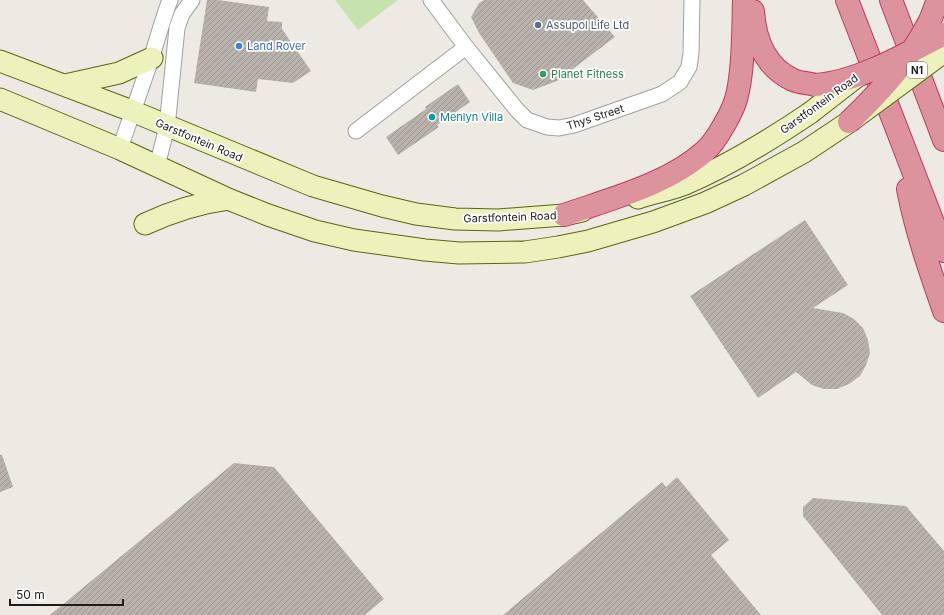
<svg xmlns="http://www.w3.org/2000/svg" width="944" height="615" viewBox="0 0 944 615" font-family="Inter,sans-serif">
<defs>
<pattern id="building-hatch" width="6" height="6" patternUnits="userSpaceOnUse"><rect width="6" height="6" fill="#b9b2ac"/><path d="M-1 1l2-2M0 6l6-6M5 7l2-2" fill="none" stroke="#9e9893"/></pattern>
</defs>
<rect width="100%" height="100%" fill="#edeae3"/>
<!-- grass -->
<path fill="#c6e2ae" d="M 335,0 L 398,0 L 358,30 Z"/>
<!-- building -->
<path fill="url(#building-hatch)" d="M 207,0 L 218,0 L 269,7 L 267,21 L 282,22 L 282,29 L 311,71 L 293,83 L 258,79 L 256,92 L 194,83 Z
M 484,0 L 583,0 L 615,37 L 557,81 L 533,90 L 513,83 L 479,33 L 471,17 L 479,3 Z
M 458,84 L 470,102 L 437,125 L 439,127 L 398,155 L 386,137 L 426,109 L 425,107 Z
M 805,220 L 848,285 L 813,308 L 843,313 L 854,319 L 863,328 L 868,340 L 870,353 L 866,365 L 860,376 L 849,384 L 837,389 L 824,389 L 812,385 L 796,372 L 758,398 L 690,296 Z
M 0,455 L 2,455 L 13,487 L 0,492 Z
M 234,463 L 274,467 L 384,599 L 365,615 L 50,615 Z
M 677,477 L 729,540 L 711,555 L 761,615 L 503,615 L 662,482 L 666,487 Z
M 813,498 L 906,506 L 944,551 L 944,615 L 882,615 L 803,516 L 803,507 Z"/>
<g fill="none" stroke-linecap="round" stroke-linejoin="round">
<defs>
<path id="street" d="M 431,0 L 466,47 L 517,110 L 527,120 L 547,127 L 559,128 L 574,125 L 662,94 L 680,82 L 689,67 L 691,53 L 692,0
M 356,131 L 466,47
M 120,149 C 130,118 142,87 152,56 C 158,37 163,18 170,0
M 157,166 L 167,127 L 177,28 L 182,14 L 192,0"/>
<path id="secondary" d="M 0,61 L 132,111 L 313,186 L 382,206 L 416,214 L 455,219 L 498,220 L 564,215 L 582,211
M 65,85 L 119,73 L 152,58
M 0,99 L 120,149 L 228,199 L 268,215 L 315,231 L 354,240 L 425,250 L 459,253 L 525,252 L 558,247 L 588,241 L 653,222 L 705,203 L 744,185 L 804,152 L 825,138
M 638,198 C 653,193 670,190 685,184 C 730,165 770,140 810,113
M 145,224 C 173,211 198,203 228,199"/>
<path id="highway" d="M 847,0 L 944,251
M 891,0 L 944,140
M 753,11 C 755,40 765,67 793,80 C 800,83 808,83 815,85
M 908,189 C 916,231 930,271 944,311
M 564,215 C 610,199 669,184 705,151 C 713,144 719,134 724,125 C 730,115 736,103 738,91 C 744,62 743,30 744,0"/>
</defs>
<!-- street casing -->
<use href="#street" stroke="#a0a0a0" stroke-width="17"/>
<!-- secondary casing -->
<use href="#secondary" stroke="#5a6610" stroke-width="23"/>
<!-- highway casing -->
<use href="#highway" stroke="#c43762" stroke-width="24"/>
<!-- street -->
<use href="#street" stroke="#fff" stroke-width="15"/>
<!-- secondary -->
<use href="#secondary" stroke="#edf2bc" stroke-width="21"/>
<!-- highway -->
<use href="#highway" stroke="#dc939e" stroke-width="22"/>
<defs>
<path id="secondary-bridge" d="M 810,113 L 859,75
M 825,138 L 849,122 L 944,52"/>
<path id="highway-bridge" d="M 815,85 C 858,82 906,54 944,34
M 849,122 C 876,96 910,59 927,26 C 932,18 934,9 938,0"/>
</defs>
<!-- secondary-bridge casing -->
<use href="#secondary-bridge" stroke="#5a6610" stroke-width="23" stroke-linecap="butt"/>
<!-- highway-bridge casing -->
<use href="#highway-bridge" stroke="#c43762" stroke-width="24" stroke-linecap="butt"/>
<!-- secondary-bridge -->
<use href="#secondary-bridge" stroke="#edf2bc" stroke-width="21"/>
<!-- highway-bridge -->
<use href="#highway-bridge" stroke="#dc939e" stroke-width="22"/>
</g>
<!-- markers -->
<circle fill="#5c6f8a" stroke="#fff" stroke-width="1.5" cx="538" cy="25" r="4"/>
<circle fill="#3f7fe0" stroke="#fff" stroke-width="1.5" cx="239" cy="46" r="4"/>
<circle fill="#2e9e5b" stroke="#fff" stroke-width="1.5" cx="543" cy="74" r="4"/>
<circle fill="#0f9aa8" stroke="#fff" stroke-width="1.5" cx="432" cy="117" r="4"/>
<g text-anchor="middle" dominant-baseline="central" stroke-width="3.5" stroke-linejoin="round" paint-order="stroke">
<!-- shield labels -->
<rect fill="#fff" stroke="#606060" stroke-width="1" x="907" y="62" width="20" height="16" rx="3"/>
<g font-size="10" font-weight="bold" fill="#1c1c1c">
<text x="917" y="70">N1</text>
</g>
<!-- service labels -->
<g font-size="11" fill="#4e5e75" stroke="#fff" text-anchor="start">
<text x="546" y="25">Assupol Life Ltd</text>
</g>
<!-- shop labels -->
<g font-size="11" fill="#366cbe" stroke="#fff" text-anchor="start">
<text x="247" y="46">Land Rover</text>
</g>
<!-- leisure labels -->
<g font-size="11" fill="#27864d" stroke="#fff" text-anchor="start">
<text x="551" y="74">Planet Fitness</text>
</g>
<!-- street labels -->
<g font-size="11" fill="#1c1c1c" stroke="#fff">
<text transform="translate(819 104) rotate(-36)">Garstfontein Road</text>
<text transform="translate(595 117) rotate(-18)">Thys Street</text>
<text transform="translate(199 140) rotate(23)">Garstfontein Road</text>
<text transform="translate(510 217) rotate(-2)">Garstfontein Road</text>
</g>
<!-- culture labels -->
<g font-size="11" fill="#0d838f" stroke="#fff" text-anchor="start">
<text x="440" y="117">Menlyn Villa</text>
</g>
</g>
<!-- scale -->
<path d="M10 599v6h113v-6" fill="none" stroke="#1c1c1c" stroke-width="2"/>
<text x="16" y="599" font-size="12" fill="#1c1c1c" stroke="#ffffff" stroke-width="3" paint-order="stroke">50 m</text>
</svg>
